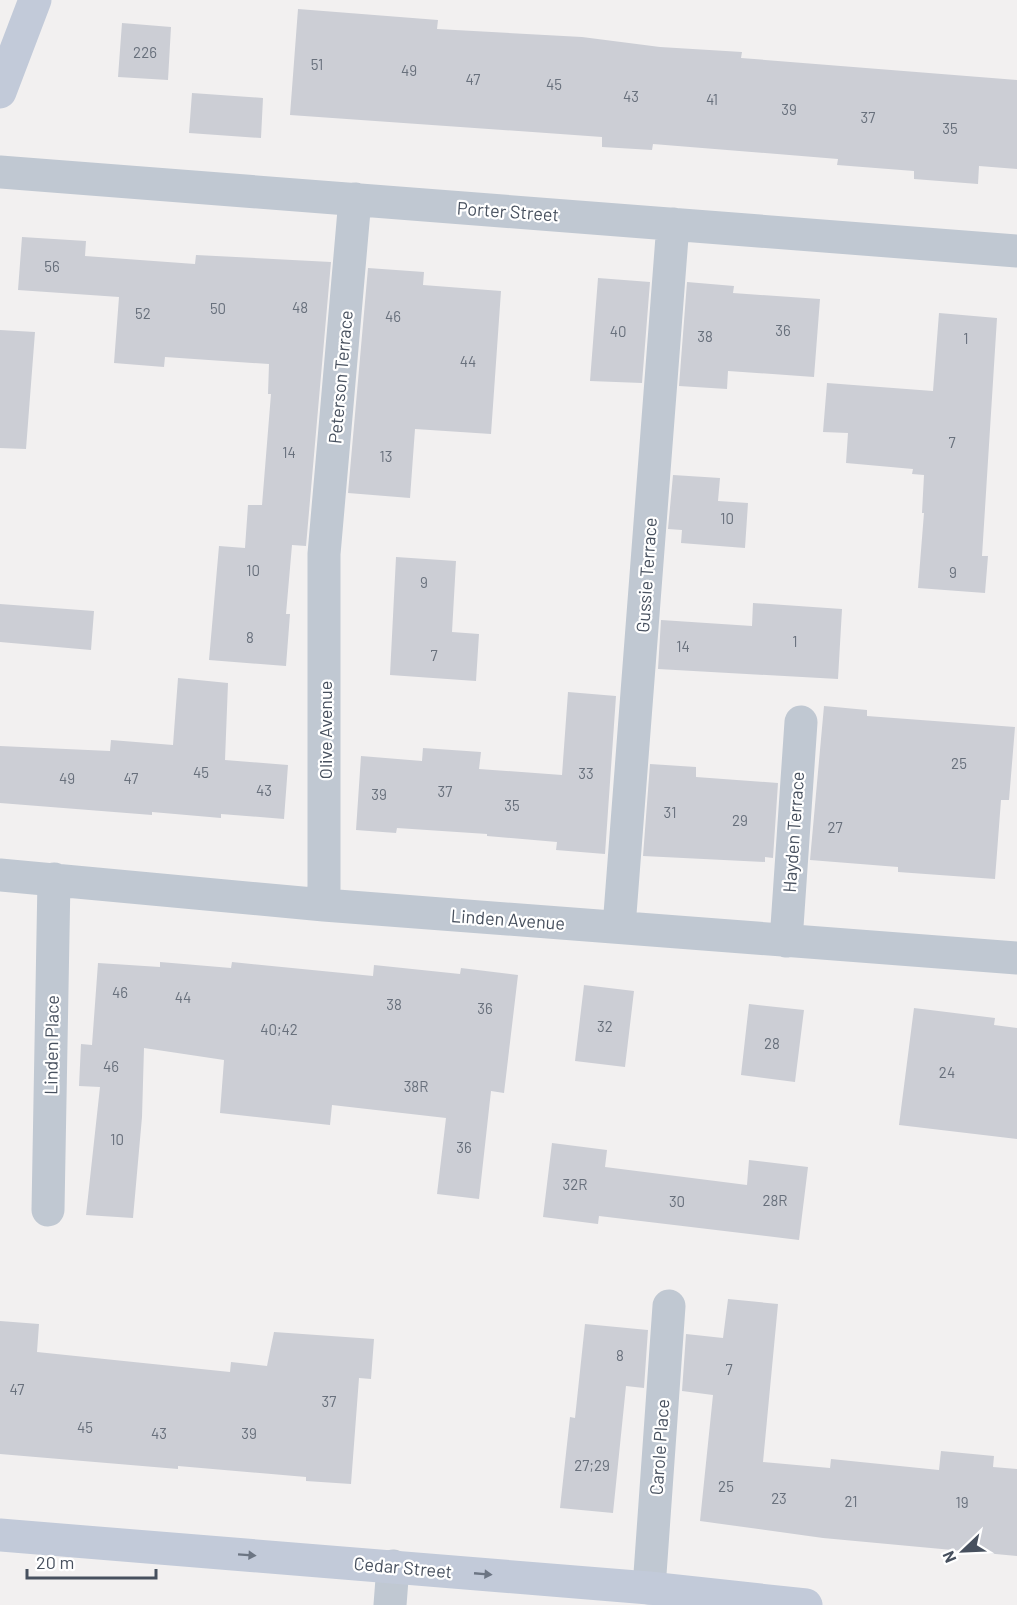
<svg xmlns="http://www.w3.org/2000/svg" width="1017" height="1605" viewBox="0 0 1017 1605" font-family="Barlow,sans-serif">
<rect width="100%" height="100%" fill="#f2f0f0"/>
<!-- building -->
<path fill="#ccced5" d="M 298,9 L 438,20 L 437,29 L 582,37 L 660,47 L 742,52 L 741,58 L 1017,80 L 1017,169 L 979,166 L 978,184 L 914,179 L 914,171 L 837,165 L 838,159 L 653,144 L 652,150 L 602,147 L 602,137 L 290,115 Z
M 122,23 L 171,27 L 168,80 L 118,77 Z
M 192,93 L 263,98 L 261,138 L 189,133 Z
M 22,237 L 86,241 L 85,256 L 195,264 L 196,255 L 331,262 L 306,546 L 292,545 L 286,614 L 290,614 L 286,666 L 209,660 L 219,546 L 245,548 L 248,505 L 262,505 L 271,394 L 268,394 L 269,364 L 165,357 L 164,367 L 114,363 L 119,297 L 18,290 Z
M 368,268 L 424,272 L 423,285 L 501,291 L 491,434 L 415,429 L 410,498 L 348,493 Z
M 598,278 L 650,282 L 642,383 L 590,381 Z
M 687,282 L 734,286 L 733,293 L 820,299 L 814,377 L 728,371 L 727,389 L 679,386 Z
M 939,313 L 997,318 L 982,556 L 988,556 L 985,593 L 918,588 L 924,513 L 922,513 L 924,475 L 912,474 L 913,469 L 846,463 L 848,433 L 823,432 L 827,383 L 933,391 Z
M 0,330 L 35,332 L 26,449 L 0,448 Z
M 673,475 L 720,478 L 718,501 L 748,503 L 745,548 L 681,543 L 682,530 L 668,529 Z
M 396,557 L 456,561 L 452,632 L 479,634 L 476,681 L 390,675 Z
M 753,603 L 842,609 L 838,679 L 658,669 L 661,620 L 752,626 Z
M 0,604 L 94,611 L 91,650 L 0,642 Z
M 178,678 L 228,683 L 225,760 L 288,765 L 284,819 L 221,814 L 221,818 L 152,812 L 152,815 L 0,803 L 0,746 L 110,751 L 111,740 L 173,745 Z
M 568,692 L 616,696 L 605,854 L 556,850 L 557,842 L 487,836 L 487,834 L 397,828 L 396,833 L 356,830 L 361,756 L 422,761 L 423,748 L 481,752 L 479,769 L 562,775 Z
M 824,706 L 867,710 L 867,716 L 1015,727 L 1009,800 L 1001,800 L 995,879 L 898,872 L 898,867 L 810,860 Z
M 650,764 L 696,767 L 696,777 L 778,783 L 773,858 L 765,857 L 765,862 L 643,856 Z
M 160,962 L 231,968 L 232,962 L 373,976 L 374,965 L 460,974 L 461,968 L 518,975 L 504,1093 L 491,1091 L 479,1199 L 437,1194 L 446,1118 L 332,1105 L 330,1125 L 220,1113 L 224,1060 L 144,1048 L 142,1117 L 133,1218 L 86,1215 L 100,1087 L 79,1086 L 81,1044 L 92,1045 L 98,963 L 160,967 Z
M 584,985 L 634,991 L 625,1067 L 575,1061 Z
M 749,1004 L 804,1010 L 795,1082 L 741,1075 Z
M 914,1008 L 995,1018 L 994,1025 L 1017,1028 L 1017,1139 L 899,1125 Z
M 552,1143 L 607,1150 L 605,1167 L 747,1185 L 749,1160 L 808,1167 L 799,1240 L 599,1216 L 598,1224 L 543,1217 Z
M 728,1299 L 778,1304 L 763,1462 L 830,1468 L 831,1459 L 939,1470 L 941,1451 L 994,1456 L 993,1467 L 1017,1469 L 1017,1556 L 823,1538 L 700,1521 L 713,1395 L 682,1391 L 686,1334 L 723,1338 Z
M 0,1321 L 39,1324 L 37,1352 L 230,1372 L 231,1362 L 267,1366 L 274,1332 L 374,1339 L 371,1379 L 359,1378 L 351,1484 L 306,1481 L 306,1477 L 178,1466 L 178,1469 L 0,1454 Z
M 585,1324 L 648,1330 L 644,1388 L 626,1386 L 613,1513 L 560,1508 L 570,1417 L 575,1418 Z"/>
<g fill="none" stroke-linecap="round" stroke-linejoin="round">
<!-- street -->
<path stroke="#c0c8d2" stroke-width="33" d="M 0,172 L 1017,251
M 0,875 L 324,905 L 1017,958
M 324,905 L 324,554 L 355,199
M 619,927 L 673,224
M 786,941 L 801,722
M 48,1210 L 54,879
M 649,1588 L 669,1306
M 390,1605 L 393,1566"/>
<!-- secondary -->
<path stroke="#c2cad9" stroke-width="33" d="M 0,92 L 35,0
M 0,1535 L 649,1588 L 806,1605"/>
</g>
<!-- one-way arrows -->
<defs><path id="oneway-solid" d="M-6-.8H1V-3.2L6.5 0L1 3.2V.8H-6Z" transform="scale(1.5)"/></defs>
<g fill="#6c7583">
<use href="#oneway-solid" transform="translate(247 1555) rotate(4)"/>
<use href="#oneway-solid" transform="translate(483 1574) rotate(5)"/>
</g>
<g text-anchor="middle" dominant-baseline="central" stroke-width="4.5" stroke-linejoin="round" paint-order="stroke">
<!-- number labels -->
<g font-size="15" fill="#68707c">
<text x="145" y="52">226</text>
<text x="317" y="64">51</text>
<text x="409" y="70">49</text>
<text x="473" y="79">47</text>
<text x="554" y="84">45</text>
<text x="631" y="96">43</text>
<text x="712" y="99">41</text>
<text x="789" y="109">39</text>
<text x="868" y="117">37</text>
<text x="950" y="128">35</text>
<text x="52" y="266">56</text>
<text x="300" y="307">48</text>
<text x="218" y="308">50</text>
<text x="143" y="313">52</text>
<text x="393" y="316">46</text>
<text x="783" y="330">36</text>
<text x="618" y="331">40</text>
<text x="705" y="336">38</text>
<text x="966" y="338">1</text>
<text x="468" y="361">44</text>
<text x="952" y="442">7</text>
<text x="289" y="452">14</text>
<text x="386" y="456">13</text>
<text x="727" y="518">10</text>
<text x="253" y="570">10</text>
<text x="953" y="572">9</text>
<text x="424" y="582">9</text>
<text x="250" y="637">8</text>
<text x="795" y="641">1</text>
<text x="683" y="646">14</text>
<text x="434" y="655">7</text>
<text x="959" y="763">25</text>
<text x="201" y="772">45</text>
<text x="586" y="773">33</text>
<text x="67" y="778">49</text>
<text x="131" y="778">47</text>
<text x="264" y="790">43</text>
<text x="445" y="791">37</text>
<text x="379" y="794">39</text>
<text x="512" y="805">35</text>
<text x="670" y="812">31</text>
<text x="740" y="820">29</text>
<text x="835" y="827">27</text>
<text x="120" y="992">46</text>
<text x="183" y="997">44</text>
<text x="394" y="1004">38</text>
<text x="485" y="1008">36</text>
<text x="605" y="1026">32</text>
<text x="279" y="1029">40;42</text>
<text x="772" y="1043">28</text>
<text x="111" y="1066">46</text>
<text x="947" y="1072">24</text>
<text x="416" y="1086">38R</text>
<text x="117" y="1139">10</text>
<text x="464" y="1147">36</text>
<text x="575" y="1184">32R</text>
<text x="775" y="1200">28R</text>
<text x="677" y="1201">30</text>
<text x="620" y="1355">8</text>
<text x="729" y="1369">7</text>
<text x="17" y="1389">47</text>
<text x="329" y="1401">37</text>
<text x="85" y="1427">45</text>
<text x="159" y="1433">43</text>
<text x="249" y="1433">39</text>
<text x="592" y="1465">27;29</text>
<text x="726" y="1486">25</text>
<text x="779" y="1498">23</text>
<text x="851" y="1501">21</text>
<text x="962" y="1502">19</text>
</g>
<!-- street labels -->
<g font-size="18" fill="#47505e" stroke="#fff">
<text transform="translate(508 211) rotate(4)">Porter Street</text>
<text transform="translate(340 377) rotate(-85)">Peterson Terrace</text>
<text transform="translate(646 575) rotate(-86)">Gussie Terrace</text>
<text transform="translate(325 730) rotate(-90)">Olive Avenue</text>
<text transform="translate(793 832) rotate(-86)">Hayden Terrace</text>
<text transform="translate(508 919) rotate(4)">Linden Avenue</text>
<text transform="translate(51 1045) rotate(-89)">Linden Place</text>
<text transform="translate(659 1447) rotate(-86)">Carole Place</text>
<text transform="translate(403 1567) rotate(5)">Cedar Street</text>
</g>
</g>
<!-- north arrow -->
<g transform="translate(963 1551) rotate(247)" stroke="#ffffff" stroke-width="4.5" paint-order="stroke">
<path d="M0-4.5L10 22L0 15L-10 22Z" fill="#47505e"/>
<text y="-9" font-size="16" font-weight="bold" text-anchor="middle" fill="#47505e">N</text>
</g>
<!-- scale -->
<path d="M27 1569v9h129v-9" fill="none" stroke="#47505e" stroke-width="3"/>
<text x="36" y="1569" font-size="18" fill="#47505e" stroke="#ffffff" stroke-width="4.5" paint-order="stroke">20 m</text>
</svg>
